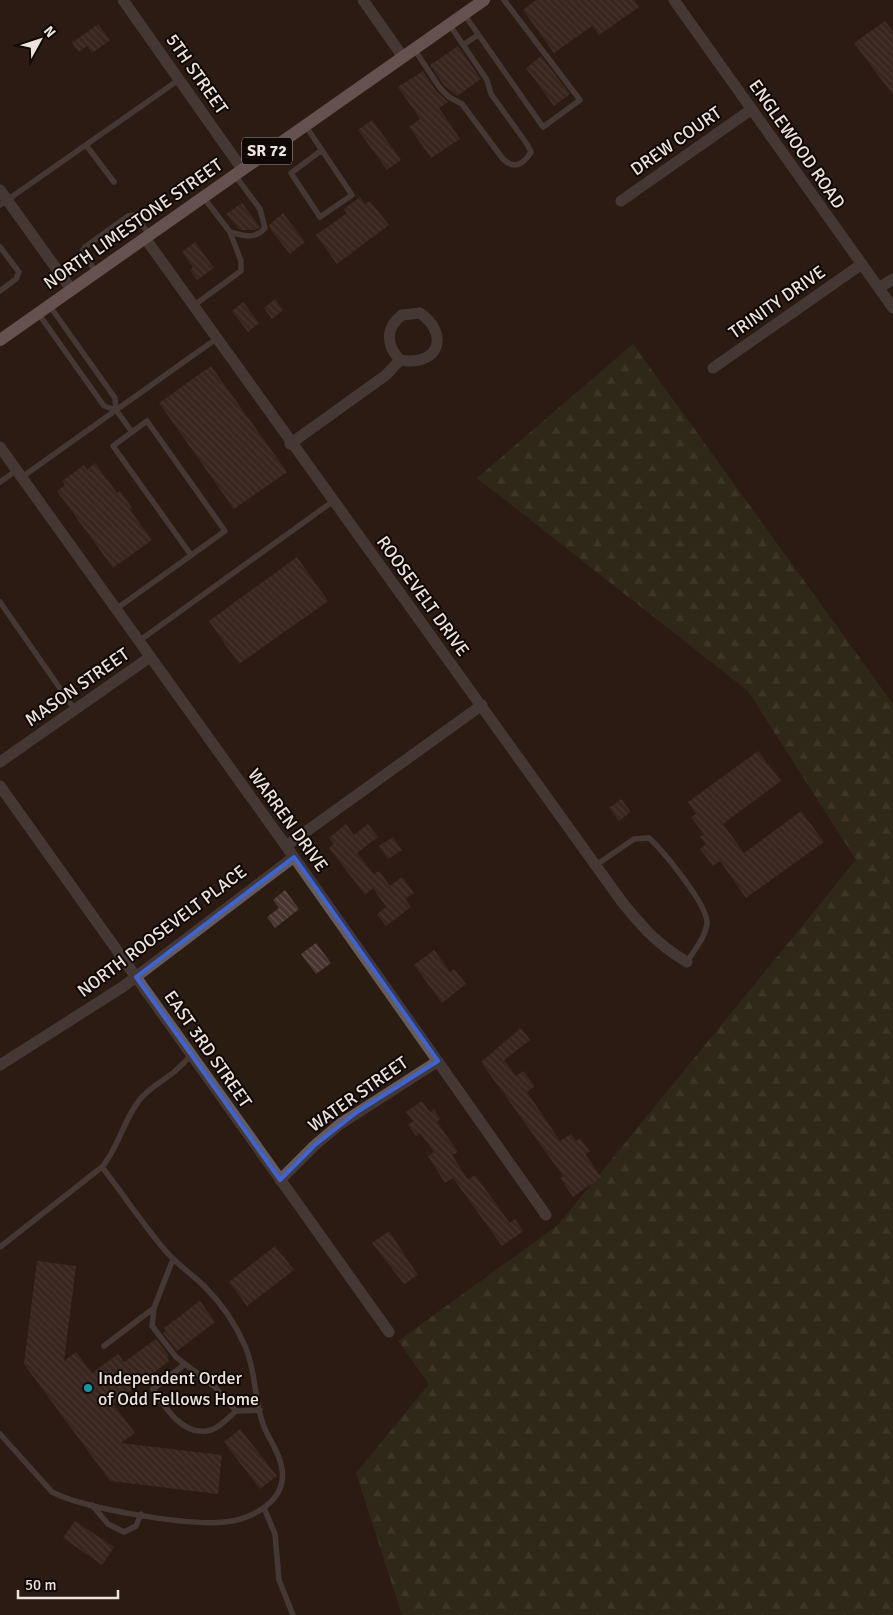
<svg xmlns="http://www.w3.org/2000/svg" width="893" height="1615" viewBox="0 0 893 1615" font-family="Signika,sans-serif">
<defs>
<pattern id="forest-firs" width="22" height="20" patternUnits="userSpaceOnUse" patternTransform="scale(1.25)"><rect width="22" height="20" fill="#34381f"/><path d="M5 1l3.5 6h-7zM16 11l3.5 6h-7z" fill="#52553f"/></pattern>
<pattern id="building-back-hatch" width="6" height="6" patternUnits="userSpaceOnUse" patternTransform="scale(1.25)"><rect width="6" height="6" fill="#493530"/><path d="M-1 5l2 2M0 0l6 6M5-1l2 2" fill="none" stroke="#64524d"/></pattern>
</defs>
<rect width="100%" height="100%" fill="#2b1c12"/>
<!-- forest -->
<path fill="url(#forest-firs)" d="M 633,344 L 893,704 L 893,1615 L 402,1615 L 356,1473 L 429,1384 L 398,1341 L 558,1225 L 856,860 L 748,691 L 477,478 Z"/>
<!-- building -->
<path fill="url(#building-back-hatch)" d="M 536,0 L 634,0 L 639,7 L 599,35 L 592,26 L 554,53 L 523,10 Z
M 885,21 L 893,32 L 893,95 L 854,43 Z
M 98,24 L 110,40 L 92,53 L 87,46 L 79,52 L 72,43 Z
M 458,46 L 481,79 L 457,96 L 444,85 L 430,65 Z
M 541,56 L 570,94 L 554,106 L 526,68 Z
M 423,71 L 436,91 L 448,102 L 439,108 L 460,139 L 431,158 L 409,127 L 420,119 L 398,87 Z
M 372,120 L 401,160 L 387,170 L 358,130 Z
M 360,197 L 365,204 L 370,201 L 389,225 L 337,264 L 316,235 L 347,213 L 344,209 Z
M 242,203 L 260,227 L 255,230 L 240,230 L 226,214 Z
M 283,213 L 305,242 L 290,254 L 270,229 L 269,225 Z
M 195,242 L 214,268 L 197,280 L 190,270 L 193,267 L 182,252 Z
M 275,299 L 283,310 L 272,319 L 264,308 Z
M 243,302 L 259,323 L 248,332 L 232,311 Z
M 211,366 L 287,472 L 234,509 L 159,403 Z
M 95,463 L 117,493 L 120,491 L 132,508 L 130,510 L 152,540 L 113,568 L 57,491 L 65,485 L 62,481 L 84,465 L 87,470 Z
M 297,557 L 328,601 L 239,664 L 209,621 Z
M 758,751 L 781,781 L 723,824 L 744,853 L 801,811 L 824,842 L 746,898 L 720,861 L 713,866 L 700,849 L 706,844 L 700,837 L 704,834 L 691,817 L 696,814 L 688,802 Z
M 621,799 L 631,812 L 619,821 L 609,808 Z
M 346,824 L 354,835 L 368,824 L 378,837 L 357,853 L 374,874 L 379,871 L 390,886 L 402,877 L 414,893 L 405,899 L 411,907 L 386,926 L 377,914 L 386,907 L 373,888 L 365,895 L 329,848 L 334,844 L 329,838 Z
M 393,837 L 402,850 L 388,859 L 379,846 Z
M 285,890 L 299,909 L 275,928 L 267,917 L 279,908 L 273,900 Z
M 316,943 L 331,963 L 316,974 L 301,954 Z
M 434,950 L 450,972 L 454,969 L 466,984 L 442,1003 L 414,965 Z
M 521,1028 L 530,1040 L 504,1060 L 516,1076 L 523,1071 L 535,1086 L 527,1092 L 560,1141 L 571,1134 L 576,1141 L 580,1138 L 590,1151 L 585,1154 L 601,1177 L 573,1197 L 560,1178 L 563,1176 L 481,1062 Z
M 422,1101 L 430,1112 L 434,1109 L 440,1119 L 437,1122 L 458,1152 L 452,1155 L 468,1180 L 475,1175 L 510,1223 L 515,1219 L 523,1231 L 502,1246 L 453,1178 L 445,1183 L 428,1156 L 434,1152 L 420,1133 L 416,1136 L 408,1125 L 413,1121 L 406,1112 Z
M 389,1231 L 418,1275 L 404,1284 L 372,1243 Z
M 275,1246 L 294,1270 L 247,1306 L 229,1282 Z
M 37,1261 L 76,1266 L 64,1361 L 76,1352 L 92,1373 L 118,1354 L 124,1362 L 156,1339 L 169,1356 L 167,1358 L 169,1361 L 113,1404 L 135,1433 L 121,1443 L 222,1455 L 218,1494 L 110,1481 L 24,1364 Z
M 200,1301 L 215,1322 L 177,1351 L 163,1333 L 166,1331 L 164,1328 Z
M 240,1429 L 277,1476 L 260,1489 L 224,1442 Z
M 75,1521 L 114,1547 L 102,1565 L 63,1538 Z"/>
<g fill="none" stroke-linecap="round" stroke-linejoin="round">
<!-- service -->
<path stroke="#655b5d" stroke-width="5.5" d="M 464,14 L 543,127 L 580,100 L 504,0
M 463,45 L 478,35
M 414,49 L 440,88 L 449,97 L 462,104 L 503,159 C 514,170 524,164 531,152 L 527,144 L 491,94 L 487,80 L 449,24
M 305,125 L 352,195 L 320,217 L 291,173 L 322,150
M 86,145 L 114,182
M 204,198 L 230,232 C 243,236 255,240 265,228 L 260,209 L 234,174
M 0,205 L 180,79
M 0,247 L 19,272 L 16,279 L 0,291
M 96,272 L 82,252 L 85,247 L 128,216 L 134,215 L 150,235
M 49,305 L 115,398 L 116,410 L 132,432 L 147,421 L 225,531 L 116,609
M 193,306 L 241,271 L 241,261 L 230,232
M 38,313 L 104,406 L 116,410
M 132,432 L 113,446 L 191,555
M 22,477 L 216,339
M 0,482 L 17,470
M 0,602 L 75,710
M 139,641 L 332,502
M 596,865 L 634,839 L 649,838 C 663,851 709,906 707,924 C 705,938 694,950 687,962
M 0,1247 L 102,1167 C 118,1148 123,1122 138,1102 C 147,1089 162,1082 174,1072 C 180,1067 186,1061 191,1055
M 173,1259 L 154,1308 L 152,1326 L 176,1357 L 215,1387 L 236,1411 C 229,1417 219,1428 211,1430 C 184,1438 165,1408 153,1389 L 185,1364
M 104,1346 L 154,1308
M 236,1411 L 260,1410
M 0,1434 L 52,1492 C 85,1509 188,1526 225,1522 C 252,1519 287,1501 282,1469 C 280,1452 268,1439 263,1424 C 254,1399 256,1371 245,1346 C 236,1325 222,1304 205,1287 C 192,1274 176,1264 164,1249 C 142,1223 123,1194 102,1167
M 92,1505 L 108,1524 L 124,1532 L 136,1526 L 141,1514
M 264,1508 L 275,1534 L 279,1580 L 293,1615"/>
<!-- minor -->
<path stroke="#655b5d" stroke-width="11" d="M 123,0 L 242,169
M 363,0 L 403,57
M 674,0 L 893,308
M 0,190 L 71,289
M 621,201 L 752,109
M 145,238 L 622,902 C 644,929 657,944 687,962
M 879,288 L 893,279
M 713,368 L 862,264
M 290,444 L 386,375 L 400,360 C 439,367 450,334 420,313 L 402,315 C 385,328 386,345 400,360
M 0,447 L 286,846 L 546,1215
M 0,762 L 150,657
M 0,786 L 389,1332
M 286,846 L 482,705
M 0,1065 L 124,986 L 294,857
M 280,1180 L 315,1145 L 340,1124 L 438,1061"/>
<!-- primary -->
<path stroke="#ab969b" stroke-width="12" d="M 0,340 L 484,0"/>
</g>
<!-- marked area -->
<path d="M0 0H893V1615H0ZM 294,857 L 438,1061 L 357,1112 L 315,1145 L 280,1180 L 136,977 Z" fill="#2b1c12" fill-opacity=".55" fill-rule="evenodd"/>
<path fill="none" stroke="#3c64d9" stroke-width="4" stroke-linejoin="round" d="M 294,857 L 438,1061 L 357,1112 L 315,1145 L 280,1180 L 136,977 Z"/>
<!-- markers -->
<circle fill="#0f9aa8" stroke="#0f0805" stroke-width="2" cx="88" cy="1388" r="5"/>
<g text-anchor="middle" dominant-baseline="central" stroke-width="4" stroke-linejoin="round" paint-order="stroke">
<!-- shield labels -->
<rect fill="#0f0805" stroke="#aba19c" stroke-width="1" x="242" y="137.5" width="50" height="27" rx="4"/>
<g font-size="16" font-weight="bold" fill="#eee3dc">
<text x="267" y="151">SR 72</text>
</g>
<!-- street labels -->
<g font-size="18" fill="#eee3dc" stroke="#0f0805">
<text transform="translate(197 74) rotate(55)">5TH STREET</text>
<text transform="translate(676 141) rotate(-35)">DREW COURT</text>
<text transform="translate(797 144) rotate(55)">ENGLEWOOD ROAD</text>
<text transform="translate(133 224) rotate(-35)">NORTH LIMESTONE STREET</text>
<text transform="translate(777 302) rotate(-35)">TRINITY DRIVE</text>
<text transform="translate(423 596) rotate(54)">ROOSEVELT DRIVE</text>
<text transform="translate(77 687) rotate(-35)">MASON STREET</text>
<text transform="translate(288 820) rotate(54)">WARREN DRIVE</text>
<text transform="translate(162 931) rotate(-37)">NORTH ROOSEVELT PLACE</text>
<text transform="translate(208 1049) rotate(55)">EAST 3RD STREET</text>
<text transform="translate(358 1094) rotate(-35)">WATER STREET</text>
</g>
<!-- poi labels -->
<g font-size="18" fill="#eee3dc" stroke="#0f0805" text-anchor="start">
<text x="98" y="1378">Independent Order<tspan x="98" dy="21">of Odd Fellows Home</tspan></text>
</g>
</g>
<!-- north arrow -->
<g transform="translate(40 40) rotate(50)" stroke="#0f0805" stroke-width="4" paint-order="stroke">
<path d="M0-4L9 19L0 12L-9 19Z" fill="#eee3dc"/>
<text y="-8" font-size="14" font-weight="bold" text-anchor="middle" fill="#eee3dc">N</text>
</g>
<!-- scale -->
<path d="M18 1590v8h100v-8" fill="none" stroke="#eee3dc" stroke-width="2.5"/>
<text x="25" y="1590" font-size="15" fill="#eee3dc" stroke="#0f0805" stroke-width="4" paint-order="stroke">50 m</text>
</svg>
